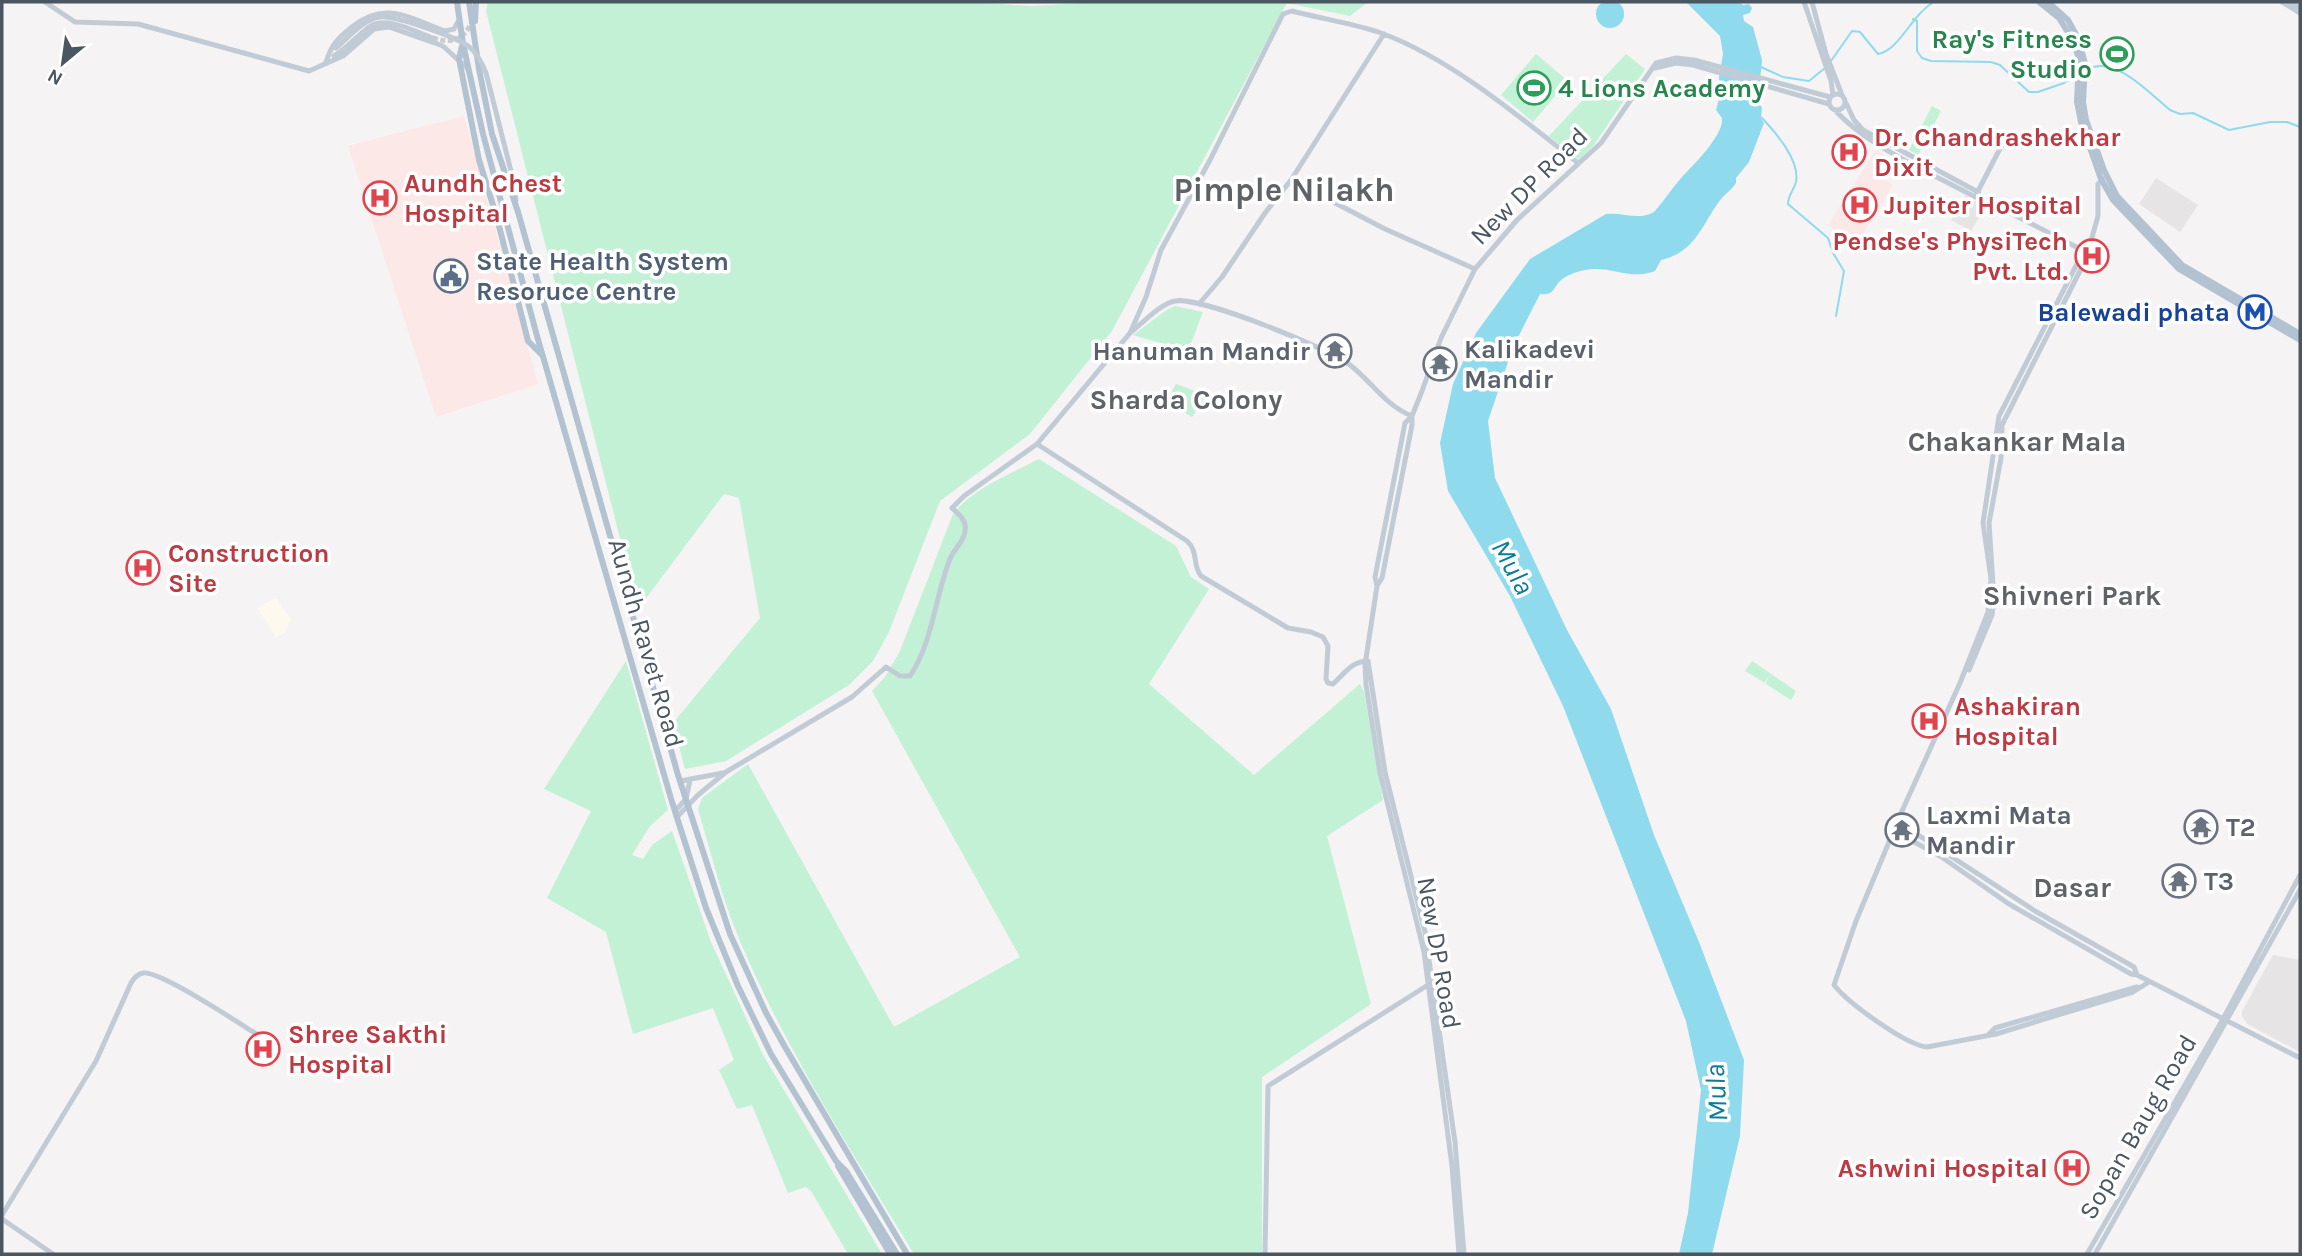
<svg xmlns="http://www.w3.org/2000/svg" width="2302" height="1256" viewBox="0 0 2302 1256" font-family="Karla,sans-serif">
<rect width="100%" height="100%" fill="#f5f3f3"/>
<!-- commercial -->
<path fill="#fdf9ef" d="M 276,598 L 291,619 L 285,633 L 276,637 L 257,608 Z"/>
<!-- education -->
<path fill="#e6e4e5" d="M 2156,178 L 2198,205 L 2180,232 L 2139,204 Z
M 1965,195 L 1985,207 L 1971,231 L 1951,220 Z
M 2273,955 L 2300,960 L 2300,1052 L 2247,1024 L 2242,1016 L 2242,1011 Z"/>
<!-- medical -->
<path fill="#fce8e6" d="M 464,116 L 538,384 L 436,417 L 348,146 Z
M 1876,150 L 1888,157 L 1878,176 L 1893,185 L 1857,243 L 1828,225 Z"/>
<!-- green -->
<path fill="#c3f1d5" d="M 488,2 L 971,2 L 1031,6 L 1100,2 L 1368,2 L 1350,16 L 1287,3 L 1112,331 L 1030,434 L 940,501 L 889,632 L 873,661 L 849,685 L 726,761 L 685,769 L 673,723 L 760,618 L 739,498 L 724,494 L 638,609 L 486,11 Z
M 1536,54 L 1568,81 L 1533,122 L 1501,95 Z
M 1626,54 L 1645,69 L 1594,145 L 1579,160 L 1549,136 Z
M 1932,106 L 1941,111 L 1918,155 L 1909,150 Z
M 1175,306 L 1203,312 L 1188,351 L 1133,335 L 1168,309 Z
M 1176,384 L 1207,395 L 1192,417 L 1166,402 Z
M 1039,459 L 1176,546 L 1191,577 L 1209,589 L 1149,684 L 1254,775 L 1360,684 L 1364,692 L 1383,800 L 1327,836 L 1371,1004 L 1262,1077 L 1262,1254 L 914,1254 C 852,1152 787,1052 740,941 C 722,899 711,853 698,809 L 702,798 L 748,764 L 894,1027 L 1020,957 L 872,691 L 885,677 L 900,651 L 953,514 C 973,488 1011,474 1039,459 Z
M 626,661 L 668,810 L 650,826 L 632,855 L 643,859 L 652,845 L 672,831 L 711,942 L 763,1055 L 882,1254 L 848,1254 L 811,1191 L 806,1187 L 788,1193 L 752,1105 L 737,1109 L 719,1070 L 734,1060 L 713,1008 L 633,1034 L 606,932 L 547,898 L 591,811 L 544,789 Z
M 1752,661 L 1796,691 L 1791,700 L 1766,684 L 1769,675 L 1765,683 L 1745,671 Z"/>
<!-- water -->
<path fill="#90daee" d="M1596 14a14 14 0 1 1 28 0a14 14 0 1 1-28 0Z
M 1686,2 L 1740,2 L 1743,5 L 1749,4 L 1752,8 L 1750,13 L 1743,15 L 1744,21 L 1753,27 L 1762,60 L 1758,101 L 1762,108 L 1761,118 L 1764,123 L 1749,162 L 1736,178 L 1736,183 C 1731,191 1723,195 1718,203 C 1701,227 1695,252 1661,260 L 1655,271 C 1631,281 1610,265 1585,270 C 1578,271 1565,276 1560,281 C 1553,289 1553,296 1540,294 L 1513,347 L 1488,421 L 1495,478 L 1567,630 L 1611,709 L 1654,835 L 1699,942 L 1744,1060 L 1740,1136 L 1712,1254 L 1679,1254 L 1688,1213 L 1701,1090 L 1686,1021 L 1563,706 L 1510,596 L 1448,491 L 1440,443 L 1453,384 L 1476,333 L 1530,259 L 1606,214 C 1623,212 1638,221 1654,212 C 1664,201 1672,188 1682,177 C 1694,164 1724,135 1722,118 L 1716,110 L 1720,95 L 1719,77 L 1723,54 L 1720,36 Z"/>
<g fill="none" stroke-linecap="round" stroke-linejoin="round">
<!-- stream -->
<path stroke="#90daee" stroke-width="2" d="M 1913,19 L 1917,21 L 1917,51 L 1922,58 L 1931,61 L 1991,62 L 2000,65 L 2029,92 L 2038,92 L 2064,83 L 2077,75
M 1831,61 L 1852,31 L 1860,32 L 1878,54 C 1899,51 1911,15 1934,2
M 1761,67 L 1783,77 L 1809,81 L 1825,68
M 2088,69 C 2116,55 2150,94 2170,110 L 2180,114 L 2193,113 L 2229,130 L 2270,122 L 2287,122 L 2300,127
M 1762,118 C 1776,133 1800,160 1796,182 C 1794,190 1788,195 1788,204 L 1828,238 L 1833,253 L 1844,271 L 1836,316"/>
<!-- secondary-tunnel -->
<path stroke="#caccce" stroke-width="5" stroke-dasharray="5 2.5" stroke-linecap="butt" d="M 433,38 C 452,44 463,40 472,22"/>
<!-- secondary -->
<path stroke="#c1cbd6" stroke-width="5" d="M 45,2 L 75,22 L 138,24 L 309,71 L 343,56 L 374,29 L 389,27 L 443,46 L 468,69
M 1804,2 L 1831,81 L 1833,95
M 1812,2 L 1826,54 L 1842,95
M 2282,2 L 2300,13
M 2290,2 L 2300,8
M 334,56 C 347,48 357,36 369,27 C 387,15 415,32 433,38
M 326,62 C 332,44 337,39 352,27 C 385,0 409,18 445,31 L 454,29 L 459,20
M 1655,68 L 1676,63 L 1693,65 L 1829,104
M1829 102a8 8 0 1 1 16 0a8 8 0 1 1-16 0Z
M 1846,103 L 1854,120 L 1863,130 L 1978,192 L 1980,197
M 1835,110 C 1867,146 1931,173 1975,197 L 1980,197
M 512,175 L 516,200
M 1291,180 L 1385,229 L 1475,269
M 1977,193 L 2006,137
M 1980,197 L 2082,250
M 2089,248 L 2082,250 L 2081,256 L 1999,416 L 1983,523 L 1991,579 L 1988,612 L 1960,683 L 1902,811 L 1856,921 L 1834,985 C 1848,1003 1906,1045 1927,1047 L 1996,1034 L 2133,992 L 2149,982
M 1199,304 L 1222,277 L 1265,213 L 1291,180 L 1384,34
M 1131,332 C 1144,322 1160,304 1175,301 C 1200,296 1328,348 1350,365 C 1371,381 1387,407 1412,416
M 1037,444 L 1187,541 C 1199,552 1192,565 1201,576 L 1288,628 L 1311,632 L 1323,637 L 1328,646 L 1326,679 L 1328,683 L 1333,684 C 1344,674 1352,661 1368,661
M 1377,586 L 1382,578 L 1412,425 L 1412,416
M 1368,661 L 1385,772 L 1425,932 L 1455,1142 L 1464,1254
M 1969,670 L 1992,615 L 1994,600 L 1989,523 L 2001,458 L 2002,425 L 2086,259 L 2091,255 L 2089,248 L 2098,216 L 2098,184 L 2103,179
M 680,781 L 723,773
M 676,810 L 686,799 L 690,780
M 678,816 L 698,795 L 726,772 L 852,697 L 886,667 L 900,676 L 910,676 C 933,642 935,596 950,559 C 954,549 964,542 965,531 C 967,521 959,514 952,508 L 964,496 L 1037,444 L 1130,333 L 1146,297 L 1161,250 L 1210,160 L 1283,14 L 1292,11 C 1322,19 1352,23 1381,33 C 1450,58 1521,118 1578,163
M 1898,822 L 2035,911 L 2134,967 L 2137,975
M 1894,831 L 1940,856 L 2009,904 L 2131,974 L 2137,975 L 2300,1058
M 1988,1035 L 1995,1028 L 2137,987
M 2,1215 L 96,1061 L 131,983 C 134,978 137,974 143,973 C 160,970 240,1024 258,1035
M 2,1219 L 53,1254
M 1265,1254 L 1268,1086 L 1428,985
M 1459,1254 L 1452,1166 L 1424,952 L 1380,773 L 1366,685 L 1365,665 L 1377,586 L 1375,577 L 1405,423 L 1412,416 L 1422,391 L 1441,338 L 1475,269 L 1517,220 L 1601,143 L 1656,63 L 1676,58 L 1694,60 L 1830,97
M 2087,1254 L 2223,1019 L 2300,875
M 2095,1254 L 2300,890"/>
<!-- primary -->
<path stroke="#b3c2d1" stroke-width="6" d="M 457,2 L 463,44 L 483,134 L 537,336 L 672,802 L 706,908 L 738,986 L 771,1054 L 836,1161 L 846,1171 L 897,1254
M 469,2 L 479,69 L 492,134 L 518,212 L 678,775 L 730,934 L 766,1013 L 785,1047 L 907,1254
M 2039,2 L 2059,18 L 2074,42 L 2079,60 L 2077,102 L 2081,122 L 2101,179 L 2113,200 L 2179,269 L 2300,340
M 2048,2 L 2068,20 L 2079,40 L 2085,64 L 2083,102 L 2086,120 L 2104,170 L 2117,196 L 2182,265 L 2300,334
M 475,21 L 476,2
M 462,46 L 459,59 L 479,160 L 497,218 L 528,341 L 541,354
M 838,1166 L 890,1254"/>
<!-- secondary-bridge -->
<path stroke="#c1cbd6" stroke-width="5" d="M 336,48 C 348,38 363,19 380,17 C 394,15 456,37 468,46 C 477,52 482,63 486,73 L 512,175"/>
</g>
<!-- icons -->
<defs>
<symbol id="stadium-ring" viewBox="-11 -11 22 22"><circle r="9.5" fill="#fff" stroke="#2e9e5b" stroke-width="1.5"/><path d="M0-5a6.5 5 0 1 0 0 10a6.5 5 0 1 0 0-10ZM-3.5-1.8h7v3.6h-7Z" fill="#2e9e5b"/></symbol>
<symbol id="hospital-ring" viewBox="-11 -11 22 22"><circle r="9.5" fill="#fff" stroke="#e0444e" stroke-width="1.5"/><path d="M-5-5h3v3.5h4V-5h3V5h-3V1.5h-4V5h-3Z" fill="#e0444e"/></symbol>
<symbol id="civic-ring" viewBox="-11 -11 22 22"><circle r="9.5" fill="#fff" stroke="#5c6f8a" stroke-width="1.5"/><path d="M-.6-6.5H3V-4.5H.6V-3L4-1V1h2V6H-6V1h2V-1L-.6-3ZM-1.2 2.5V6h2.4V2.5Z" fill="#5c6f8a"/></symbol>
<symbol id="metro-ring" viewBox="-11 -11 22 22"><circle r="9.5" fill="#fff" stroke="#1a4fb4" stroke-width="1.5"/><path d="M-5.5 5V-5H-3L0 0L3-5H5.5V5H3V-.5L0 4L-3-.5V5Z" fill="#1a4fb4"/></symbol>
<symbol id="temple-ring" viewBox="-11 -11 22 22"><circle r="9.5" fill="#fff" stroke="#6b7280" stroke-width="1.5"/><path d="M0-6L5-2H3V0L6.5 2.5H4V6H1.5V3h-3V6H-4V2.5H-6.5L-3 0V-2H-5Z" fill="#6b7280"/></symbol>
</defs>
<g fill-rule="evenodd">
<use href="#stadium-ring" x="2098" y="35" width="38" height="38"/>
<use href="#stadium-ring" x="1515" y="69" width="38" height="38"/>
<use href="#hospital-ring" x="1830" y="133" width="38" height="38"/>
<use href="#hospital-ring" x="361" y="179" width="38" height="38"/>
<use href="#hospital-ring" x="1841" y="186" width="38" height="38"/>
<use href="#hospital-ring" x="2073" y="237" width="38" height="38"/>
<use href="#civic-ring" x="432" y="257" width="38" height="38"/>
<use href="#metro-ring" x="2236" y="293" width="38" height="38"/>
<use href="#temple-ring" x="1316" y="332" width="38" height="38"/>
<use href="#temple-ring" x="1421" y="345" width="38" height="38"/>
<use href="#hospital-ring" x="124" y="549" width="38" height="38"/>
<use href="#hospital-ring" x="1910" y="702" width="38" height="38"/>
<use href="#temple-ring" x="2182" y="808" width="38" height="38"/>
<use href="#temple-ring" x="1883" y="811" width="38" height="38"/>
<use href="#temple-ring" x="2160" y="862" width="38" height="38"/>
<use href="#hospital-ring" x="244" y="1030" width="38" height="38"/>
<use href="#hospital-ring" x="2053" y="1149" width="38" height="38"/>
</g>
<g text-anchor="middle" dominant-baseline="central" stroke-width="7" stroke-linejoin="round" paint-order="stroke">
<!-- leisure labels -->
<g font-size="26" font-weight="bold" fill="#27864d" stroke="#fff" text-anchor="end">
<text x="2092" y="39">Ray's Fitness<tspan x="2092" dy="30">Studio</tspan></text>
<text x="1558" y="88" text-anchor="start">4 Lions Academy</text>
</g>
<!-- health labels -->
<g font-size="26" font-weight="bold" fill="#be3a42" stroke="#fff" text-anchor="start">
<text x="1874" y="137">Dr. Chandrashekhar<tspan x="1874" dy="30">Dixit</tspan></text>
<text x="404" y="183">Aundh Chest<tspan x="404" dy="30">Hospital</tspan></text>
<text x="1884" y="205">Jupiter Hospital</text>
<text x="2068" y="241" text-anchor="end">Pendse's PhysiTech<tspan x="2068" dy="30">Pvt. Ltd.</tspan></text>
<text x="168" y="553">Construction<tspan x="168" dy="30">Site</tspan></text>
<text x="1954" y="706">Ashakiran<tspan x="1954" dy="30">Hospital</tspan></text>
<text x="288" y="1034">Shree Sakthi<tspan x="288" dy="30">Hospital</tspan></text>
<text x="2048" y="1168" text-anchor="end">Ashwini Hospital</text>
</g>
<!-- street labels -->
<g font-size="26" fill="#4a5661" stroke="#fff">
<text transform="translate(1529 186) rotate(-45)">New DP Road</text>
<text transform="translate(646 643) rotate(74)">Aundh Ravet Road</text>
<text transform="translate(1439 953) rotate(80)">New DP Road</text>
<text transform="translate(2138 1127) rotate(-60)">Sopan Baug Road</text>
</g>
<!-- service labels -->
<g font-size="26" font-weight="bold" fill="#4e5e75" stroke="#fff" text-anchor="start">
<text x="476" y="261">State Health System<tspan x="476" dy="30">Resoruce Centre</tspan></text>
</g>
<!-- transit labels -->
<g font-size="26" font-weight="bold" fill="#164399" stroke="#fff" text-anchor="end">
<text x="2230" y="312">Balewadi phata</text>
</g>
<!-- worship labels -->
<g font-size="26" font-weight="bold" fill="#5b616d" stroke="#fff" text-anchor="start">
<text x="1464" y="349">Kalikadevi<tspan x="1464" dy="30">Mandir</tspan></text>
<text x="1310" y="351" text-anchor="end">Hanuman Mandir</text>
<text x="1926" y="815">Laxmi Mata<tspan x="1926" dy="30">Mandir</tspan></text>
<text x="2226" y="827">T2</text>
<text x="2204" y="881">T3</text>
</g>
<!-- neighbourhood labels -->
<g font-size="28" font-weight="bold" fill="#5f6368" stroke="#fff">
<text x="1186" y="399">Sharda Colony</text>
<text x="2017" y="441">Chakankar Mala</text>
<text x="2072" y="595">Shivneri Park</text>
<text x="2072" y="887">Dasar</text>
</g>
<!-- water labels -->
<g font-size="28" font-style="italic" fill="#0c7c9b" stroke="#fff">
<text transform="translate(1513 567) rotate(61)">Mula</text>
<text transform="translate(1716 1093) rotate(-94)">Mula</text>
</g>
<!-- district labels -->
<g font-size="33" font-weight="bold" fill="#5f6368" stroke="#fff">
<text x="1284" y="190">Pimple Nilakh</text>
</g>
</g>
<!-- border -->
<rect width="2302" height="1256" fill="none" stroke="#4a5661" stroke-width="7"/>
<!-- north arrow -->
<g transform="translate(63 63) rotate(209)" stroke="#ffffff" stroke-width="5" paint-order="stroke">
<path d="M0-5L12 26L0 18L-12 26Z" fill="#4a5661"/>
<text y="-10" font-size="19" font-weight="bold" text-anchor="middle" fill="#4a5661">N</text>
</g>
</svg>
